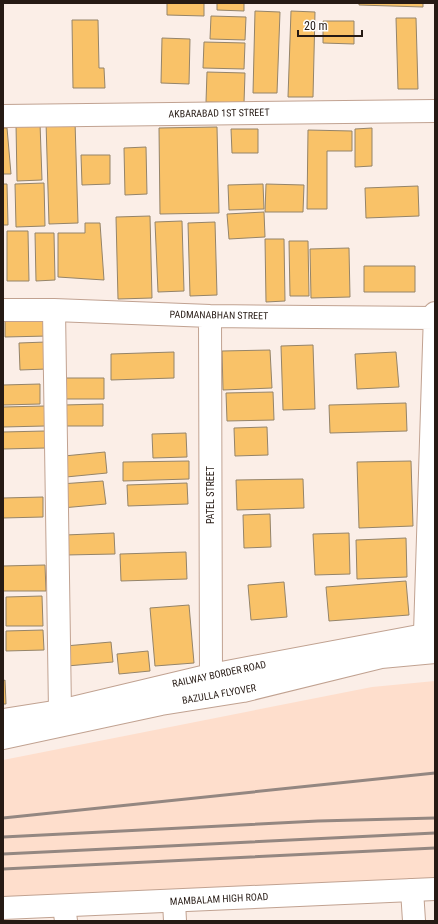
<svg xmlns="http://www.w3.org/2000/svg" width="438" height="924" viewBox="0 0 438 924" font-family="'Roboto Condensed',sans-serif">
<rect width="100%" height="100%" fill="#fbeee7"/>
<!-- built -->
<path fill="#fedecc" d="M 435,681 L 435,883 L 3,901 L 3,760 L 372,687 Z"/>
<!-- building -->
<path fill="#f9c268" stroke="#958469" d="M 167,3 L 204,3 L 204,16 L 167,15 Z
M 217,3 L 244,3 L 244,11 L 217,10 Z
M 359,3 L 423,3 L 423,7 L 359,5 Z
M 255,11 L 280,12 L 277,93 L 253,93 Z
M 291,11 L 315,12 L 313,97 L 288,97 Z
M 211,16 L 246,17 L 245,40 L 210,39 Z
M 396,18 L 416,18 L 418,89 L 398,89 Z
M 72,20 L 98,20 L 99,68 L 104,68 L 105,88 L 73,88 Z
M 323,21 L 354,21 L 354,44 L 323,43 Z
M 162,38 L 190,39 L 189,84 L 161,83 Z
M 204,42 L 245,43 L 244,69 L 203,68 Z
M 207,72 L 245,73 L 244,103 L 206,102 Z
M 75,121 L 78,223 L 49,224 L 46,122 Z
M 40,123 L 42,180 L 17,181 L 16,124 Z
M 217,127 L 219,213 L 160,214 L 159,128 Z
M 3,128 L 7,128 L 11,174 L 3,174 Z
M 372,128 L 372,166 L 355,167 L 355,129 Z
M 231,129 L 258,129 L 258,153 L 232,153 Z
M 308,130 L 352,131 L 352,151 L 327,151 L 327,209 L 307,209 Z
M 146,147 L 147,194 L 125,195 L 124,148 Z
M 81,155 L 110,155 L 110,184 L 82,185 Z
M 44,183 L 45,226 L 16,227 L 15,184 Z
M 3,184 L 7,184 L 8,225 L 3,225 Z
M 263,184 L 264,209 L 229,210 L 228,185 Z
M 266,184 L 304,185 L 303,212 L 265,212 Z
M 418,186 L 419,216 L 366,218 L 365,188 Z
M 264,212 L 265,237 L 229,239 L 227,214 Z
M 150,216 L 152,298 L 118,299 L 116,217 Z
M 182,221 L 184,291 L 158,292 L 155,222 Z
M 215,222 L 217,295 L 190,296 L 188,223 Z
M 85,223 L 100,223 L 104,280 L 58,277 L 58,233 L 85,233 Z
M 7,231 L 28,231 L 29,281 L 7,281 Z
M 35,233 L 54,233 L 55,280 L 36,281 Z
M 265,239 L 284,239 L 285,301 L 266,302 Z
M 289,241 L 308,241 L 309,296 L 290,296 Z
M 349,248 L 350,297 L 311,298 L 310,249 Z
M 364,266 L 415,266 L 415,292 L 364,292 Z
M 48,318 L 48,336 L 5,337 L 5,319 Z
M 46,342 L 47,369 L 20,370 L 19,343 Z
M 313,345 L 315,409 L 283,410 L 281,346 Z
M 270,350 L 272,388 L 223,390 L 222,351 Z
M 174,352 L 174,378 L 111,380 L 111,354 Z
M 396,352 L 399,387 L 357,389 L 355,354 Z
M 66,378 L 104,378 L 104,399 L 66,399 Z
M 40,384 L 40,404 L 3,405 L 3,385 Z
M 273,392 L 274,420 L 227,421 L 226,393 Z
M 406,403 L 407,431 L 330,433 L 329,405 Z
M 103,404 L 103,426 L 64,426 L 64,405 Z
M 45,406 L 45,426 L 3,427 L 3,407 Z
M 267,427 L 268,455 L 235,456 L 234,428 Z
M 45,431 L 46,448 L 3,449 L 3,432 Z
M 186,433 L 187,457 L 153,458 L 152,434 Z
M 105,452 L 107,473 L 66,477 L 64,456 Z
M 189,461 L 189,479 L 123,481 L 123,462 Z
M 411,461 L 413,526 L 359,528 L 357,462 Z
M 303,479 L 304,508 L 237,510 L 236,480 Z
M 103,481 L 106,504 L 62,508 L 60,484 Z
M 187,483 L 188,504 L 128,506 L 127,485 Z
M 43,497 L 43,517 L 3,518 L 3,498 Z
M 270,514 L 271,547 L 244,548 L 243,515 Z
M 114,533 L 115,554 L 66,555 L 65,535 Z
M 349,533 L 350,574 L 315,575 L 313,534 Z
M 406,538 L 407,577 L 357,579 L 356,540 Z
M 186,552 L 187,579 L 121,581 L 120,554 Z
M 45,565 L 46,591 L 3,591 L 3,566 Z
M 406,581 L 409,615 L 329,621 L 326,587 Z
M 284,582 L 287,617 L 251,620 L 248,585 Z
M 42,596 L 43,626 L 6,626 L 6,597 Z
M 189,605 L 194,663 L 155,666 L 150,608 Z
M 43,630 L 44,650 L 6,651 L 6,631 Z
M 111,642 L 113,662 L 67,666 L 65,646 Z
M 148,651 L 150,671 L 119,674 L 117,654 Z
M 5,680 L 6,704 L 3,704 L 3,681 Z"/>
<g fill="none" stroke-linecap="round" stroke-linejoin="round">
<defs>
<path id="street" d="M 3,116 L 435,111
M 3,310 L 54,310 L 210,316 L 435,318
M 54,310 L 60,711
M 210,316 L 211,675
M 425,633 L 435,313
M 412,890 L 414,921
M 174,902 L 175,921
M 64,906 L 66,921"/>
<path id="secondary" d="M 3,720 L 60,711 L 211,675 L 435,633
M 3,738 L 161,704 L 243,691 L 381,657 L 435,652
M 3,908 L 435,889"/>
</defs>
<!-- street casing -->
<use href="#street" stroke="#c1a291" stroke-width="24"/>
<!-- secondary casing -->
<use href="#secondary" stroke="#c1a291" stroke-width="24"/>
<!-- street -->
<use href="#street" stroke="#fff" stroke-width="22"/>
<!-- secondary -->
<use href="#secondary" stroke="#fff" stroke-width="22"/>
<!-- rail -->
<path stroke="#948781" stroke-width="3" d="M 3,818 L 435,773
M 3,837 L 318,821 L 435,818
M 3,854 L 435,833
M 3,869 L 435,848"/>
</g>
<g text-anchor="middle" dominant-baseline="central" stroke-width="4" stroke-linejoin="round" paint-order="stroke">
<!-- street labels -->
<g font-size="10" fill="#261a14" stroke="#fff">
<text transform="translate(219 113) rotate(-1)">AKBARABAD 1ST STREET</text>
<text transform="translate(219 315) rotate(1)">PADMANABHAN STREET</text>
<text transform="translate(210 495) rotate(-90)">PATEL STREET</text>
<text transform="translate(219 674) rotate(-12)">RAILWAY BORDER ROAD</text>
<text transform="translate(219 694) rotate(-10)">BAZULLA FLYOVER</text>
<text transform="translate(219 899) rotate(-3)">MAMBALAM HIGH ROAD</text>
</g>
</g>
<!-- border -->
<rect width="438" height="924" fill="none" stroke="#261a14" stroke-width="8"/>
<!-- scale -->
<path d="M298 30v6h64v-6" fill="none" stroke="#261a14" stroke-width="2"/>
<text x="304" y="30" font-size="12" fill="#261a14" stroke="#ffffff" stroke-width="3" paint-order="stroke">20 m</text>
</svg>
